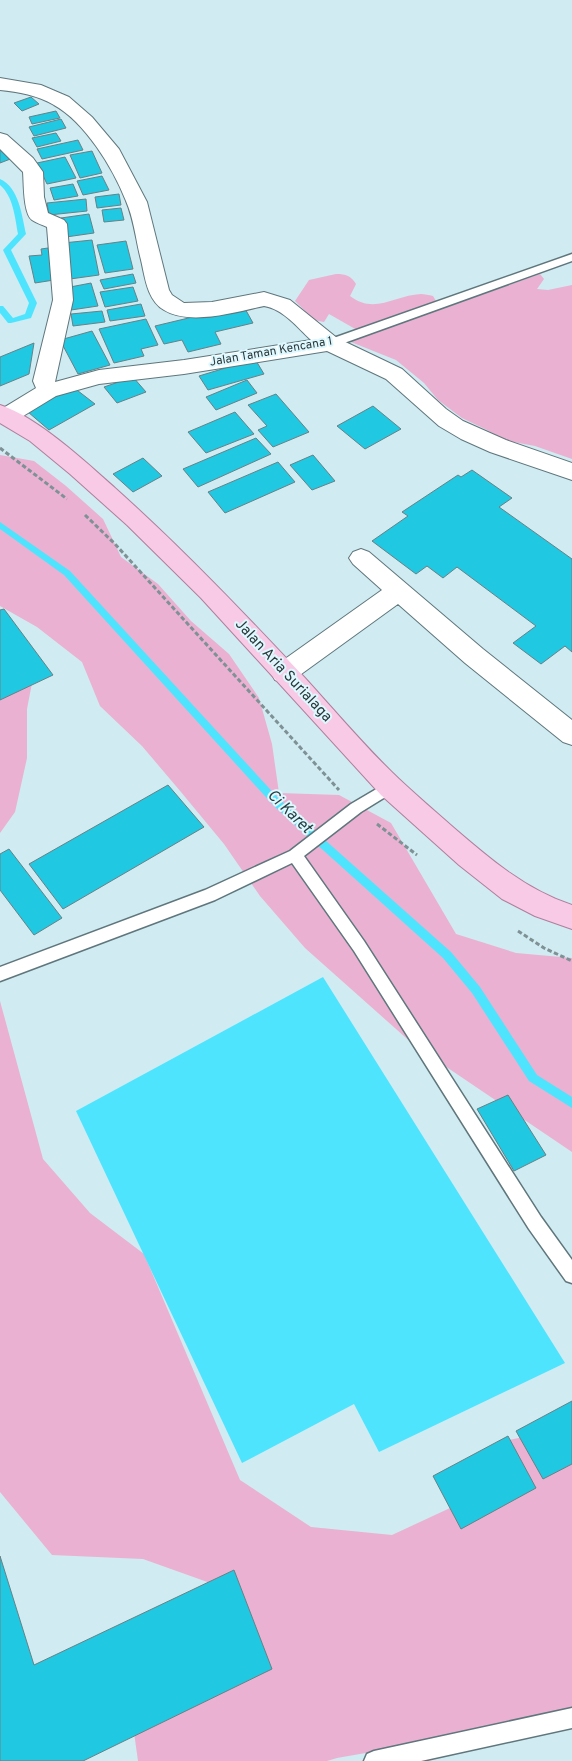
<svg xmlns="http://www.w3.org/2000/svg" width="572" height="1761" viewBox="0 0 572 1761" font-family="Overpass,sans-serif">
<rect width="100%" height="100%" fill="#d0ebf1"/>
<!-- green -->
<path fill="#eab1d2" d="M 336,274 C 346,274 351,276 356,284 L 350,296 C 374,315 396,295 421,294 C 424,294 429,295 433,296 L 440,308 L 447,307 L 540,274 L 544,279 L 537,289 L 548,290 L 572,285 L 572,459 L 535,446 L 503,440 L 487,430 L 462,418 L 438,400 L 424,383 L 396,360 L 351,342 L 358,337 L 357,330 L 329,314 L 324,322 L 314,320 L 295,301 L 309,280 Z
M 0,455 L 34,461 L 66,486 L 103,519 L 121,557 L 158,584 L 191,621 L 229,654 L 259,698 L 272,744 L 279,793 L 339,795 L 391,823 L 456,934 L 516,953 L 572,958 L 572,1152 L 414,1045 L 305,948 L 260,896 L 224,844 L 181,792 L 142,746 L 100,706 L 82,662 L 37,627 L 0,606 Z
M 0,657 L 36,662 L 27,709 L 27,758 L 15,812 L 0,833 Z
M 0,1001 L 43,1159 L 90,1213 L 144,1254 L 240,1480 L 311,1527 L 392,1535 L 463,1502 L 509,1440 L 572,1427 L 572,1714 L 513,1727 L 337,1758 L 327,1761 L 138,1761 L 132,1718 L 227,1589 L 143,1559 L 52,1555 L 0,1492 Z"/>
<!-- water -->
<path fill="#4ee4fe" d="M 323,977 L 565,1363 L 379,1452 L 354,1404 L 242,1463 L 76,1111 Z"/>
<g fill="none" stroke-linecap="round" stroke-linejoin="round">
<!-- stream -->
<path fill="#4ee4fe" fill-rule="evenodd" d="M 0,179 C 19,187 22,216 26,234 L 11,250 L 37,303 L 31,318 L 11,323 L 8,323 L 0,313 L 0,306 L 3,306 L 13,318 L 25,314 L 29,303 L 3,250 L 18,234 C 15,217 13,196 0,185 Z
M 0,522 L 70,571 L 280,800 L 451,952 L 480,987 L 537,1075 L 572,1097 L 572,1108 L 529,1081 L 472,993 L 443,958 L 274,806 L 64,575 L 0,529 Z"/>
</g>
<!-- building -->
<path fill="#20c8e1" stroke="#688186" d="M 31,97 L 39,104 L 22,111 L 14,103 Z
M 56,111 L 60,118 L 32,124 L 29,117 Z
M 61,119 L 66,128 L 34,136 L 29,127 Z
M 56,133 L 61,141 L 37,147 L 32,138 Z
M 78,140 L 83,150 L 42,159 L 37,149 Z
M 0,146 L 13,158 L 0,163 Z
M 92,151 L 102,173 L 80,178 L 70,155 Z
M 65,157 L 76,178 L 47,184 L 37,163 Z
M 102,176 L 109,190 L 83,195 L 77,181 Z
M 73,184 L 78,196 L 54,200 L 50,188 Z
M 119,194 L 121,205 L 97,208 L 95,197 Z
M 86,199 L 87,211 L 49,215 L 47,203 Z
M 121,208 L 124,220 L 104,222 L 102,210 Z
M 89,214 L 94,233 L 66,237 L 61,218 Z
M 92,240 L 99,275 L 70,279 L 63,243 Z
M 126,241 L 133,269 L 105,273 L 97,245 Z
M 48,248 L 54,280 L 35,283 L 29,256 L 42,255 L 41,249 Z
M 133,274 L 136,283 L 104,289 L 100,280 Z
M 91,283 L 98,306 L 71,310 L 65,288 Z
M 133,287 L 138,301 L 105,307 L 100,292 Z
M 141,304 L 145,316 L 110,321 L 107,310 Z
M 243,305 L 253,323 L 215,332 L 221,344 L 188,352 L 182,340 L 164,344 L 155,326 Z
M 102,311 L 105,322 L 73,326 L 71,314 Z
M 146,319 L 158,345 L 141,349 L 144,356 L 114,363 L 99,329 Z
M 92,331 L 110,365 L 78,374 L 60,340 Z
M 34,343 L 29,374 L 0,386 L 0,357 Z
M 255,359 L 264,374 L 208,390 L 199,376 Z
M 133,377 L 146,392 L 117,403 L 104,387 Z
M 247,380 L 257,393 L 216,410 L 206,397 Z
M 73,387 L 95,404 L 49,430 L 28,412 Z
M 276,394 L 309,432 L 273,447 L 258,430 L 267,426 L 248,405 Z
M 373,406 L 401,429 L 365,449 L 337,426 Z
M 235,412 L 254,434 L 206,453 L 188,432 Z
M 256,438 L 271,454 L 198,487 L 183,469 Z
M 313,455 L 335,481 L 312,490 L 290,465 Z
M 143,458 L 162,476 L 133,492 L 113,474 Z
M 278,462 L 295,482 L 225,513 L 208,492 Z
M 472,470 L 512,498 L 499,507 L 572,559 L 572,652 L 565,646 L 541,664 L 513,643 L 536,626 L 457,567 L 443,578 L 427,566 L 416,574 L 372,541 L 408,516 L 402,512 L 458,475 L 461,477 Z
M 4,609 L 53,675 L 0,700 L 0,610 Z
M 168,785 L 204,827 L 63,909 L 29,864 Z
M 9,849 L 62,918 L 34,935 L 0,890 L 0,854 Z
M 508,1095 L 546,1155 L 514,1171 L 477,1109 Z
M 572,1401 L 572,1464 L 543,1479 L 516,1431 Z
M 508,1436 L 536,1488 L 461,1529 L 433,1476 Z
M 0,1556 L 34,1665 L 234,1570 L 272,1669 L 83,1761 L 0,1761 Z"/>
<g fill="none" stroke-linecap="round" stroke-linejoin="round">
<defs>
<path id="service" d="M 572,254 L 572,261 L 333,347 L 329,348 L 323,344 L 325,341 Z
M 390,781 L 395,783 L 397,787 L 395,791 L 361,812 L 304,856 L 364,941 L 541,1217 L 572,1260 L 572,1283 L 566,1281 L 529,1229 L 354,951 L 292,863 L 215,900 L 0,981 L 0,967 L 205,890 L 290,851 L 351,804 Z
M 572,1708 L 572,1728 L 421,1761 L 364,1761 L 367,1754 L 374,1751 Z"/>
<path id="minor" d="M 0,78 L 41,85 L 69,97 L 92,117 L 119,149 L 147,202 L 169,290 L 172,295 L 184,303 L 212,302 L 264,292 L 290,300 L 337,338 L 402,369 L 446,409 L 463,421 L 506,440 L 572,463 L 572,480 L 490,452 L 461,439 L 439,426 L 386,379 L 327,351 L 184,374 L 99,384 L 56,396 L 15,421 L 7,424 L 0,422 L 0,410 L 36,388 L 33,381 L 53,300 L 47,227 C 43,225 36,223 32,220 C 23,213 24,183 23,172 L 0,149 L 0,133 L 7,135 L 33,158 L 43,172 L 44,197 L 48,213 L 64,220 L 67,224 L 73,300 L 55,382 L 99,370 L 184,360 L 311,340 C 297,327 283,309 264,306 C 236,312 190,326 164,310 C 147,300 145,277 141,260 C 136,241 134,219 126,201 C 113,168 85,122 54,105 C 37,95 19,92 0,90 Z
M 361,549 L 369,552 L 483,649 L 572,720 L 572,745 L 563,742 L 465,663 L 398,604 L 293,680 L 284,683 L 275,680 L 271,673 L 275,666 L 382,590 L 353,564 L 349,558 L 353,552 Z"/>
<path id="primary" d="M 0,405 C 36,416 86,462 115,488 C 182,548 244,613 305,678 C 336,712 366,748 399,779 C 417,796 436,812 454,828 C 490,859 526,890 572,905 L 572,929 L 535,916 L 502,899 L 459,865 L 381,795 L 201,598 L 127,525 L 70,474 L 30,441 L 0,423 Z"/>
</defs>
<!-- service casing -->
<use href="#service" stroke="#5e767c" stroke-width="3"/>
<!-- minor casing -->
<use href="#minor" stroke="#5e767c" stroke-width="2"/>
<!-- primary casing -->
<use href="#primary" stroke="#ae7f9e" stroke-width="2"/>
<!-- path -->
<path stroke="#7e9195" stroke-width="3" stroke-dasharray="4.5 2.5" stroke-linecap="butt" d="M 0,448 L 67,499
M 85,515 L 115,544 L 339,790
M 377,824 L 417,855
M 518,931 L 544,948 L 572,961"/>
<!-- service -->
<use href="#service" fill="#fff" fill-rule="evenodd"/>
<!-- minor -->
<use href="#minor" fill="#fff" fill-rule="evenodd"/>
<!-- primary -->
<use href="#primary" fill="#f8cae6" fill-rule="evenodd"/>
</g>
<g text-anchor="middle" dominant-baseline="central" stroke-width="4" stroke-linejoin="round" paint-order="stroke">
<!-- far-street labels -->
<g font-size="12" fill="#2c3739" stroke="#ddf8fe">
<text transform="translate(271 352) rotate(-10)">Jalan Taman Kencana 1</text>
</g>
<!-- street labels -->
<g font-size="15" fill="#2c3739" stroke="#ddf8fe">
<text transform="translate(283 671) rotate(47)">Jalan Aria Surialaga</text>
</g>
<!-- water labels -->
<g font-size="16" font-style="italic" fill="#263e43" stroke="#ddf8fe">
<text transform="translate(289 812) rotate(44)">Ci Karet</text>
</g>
</g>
</svg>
